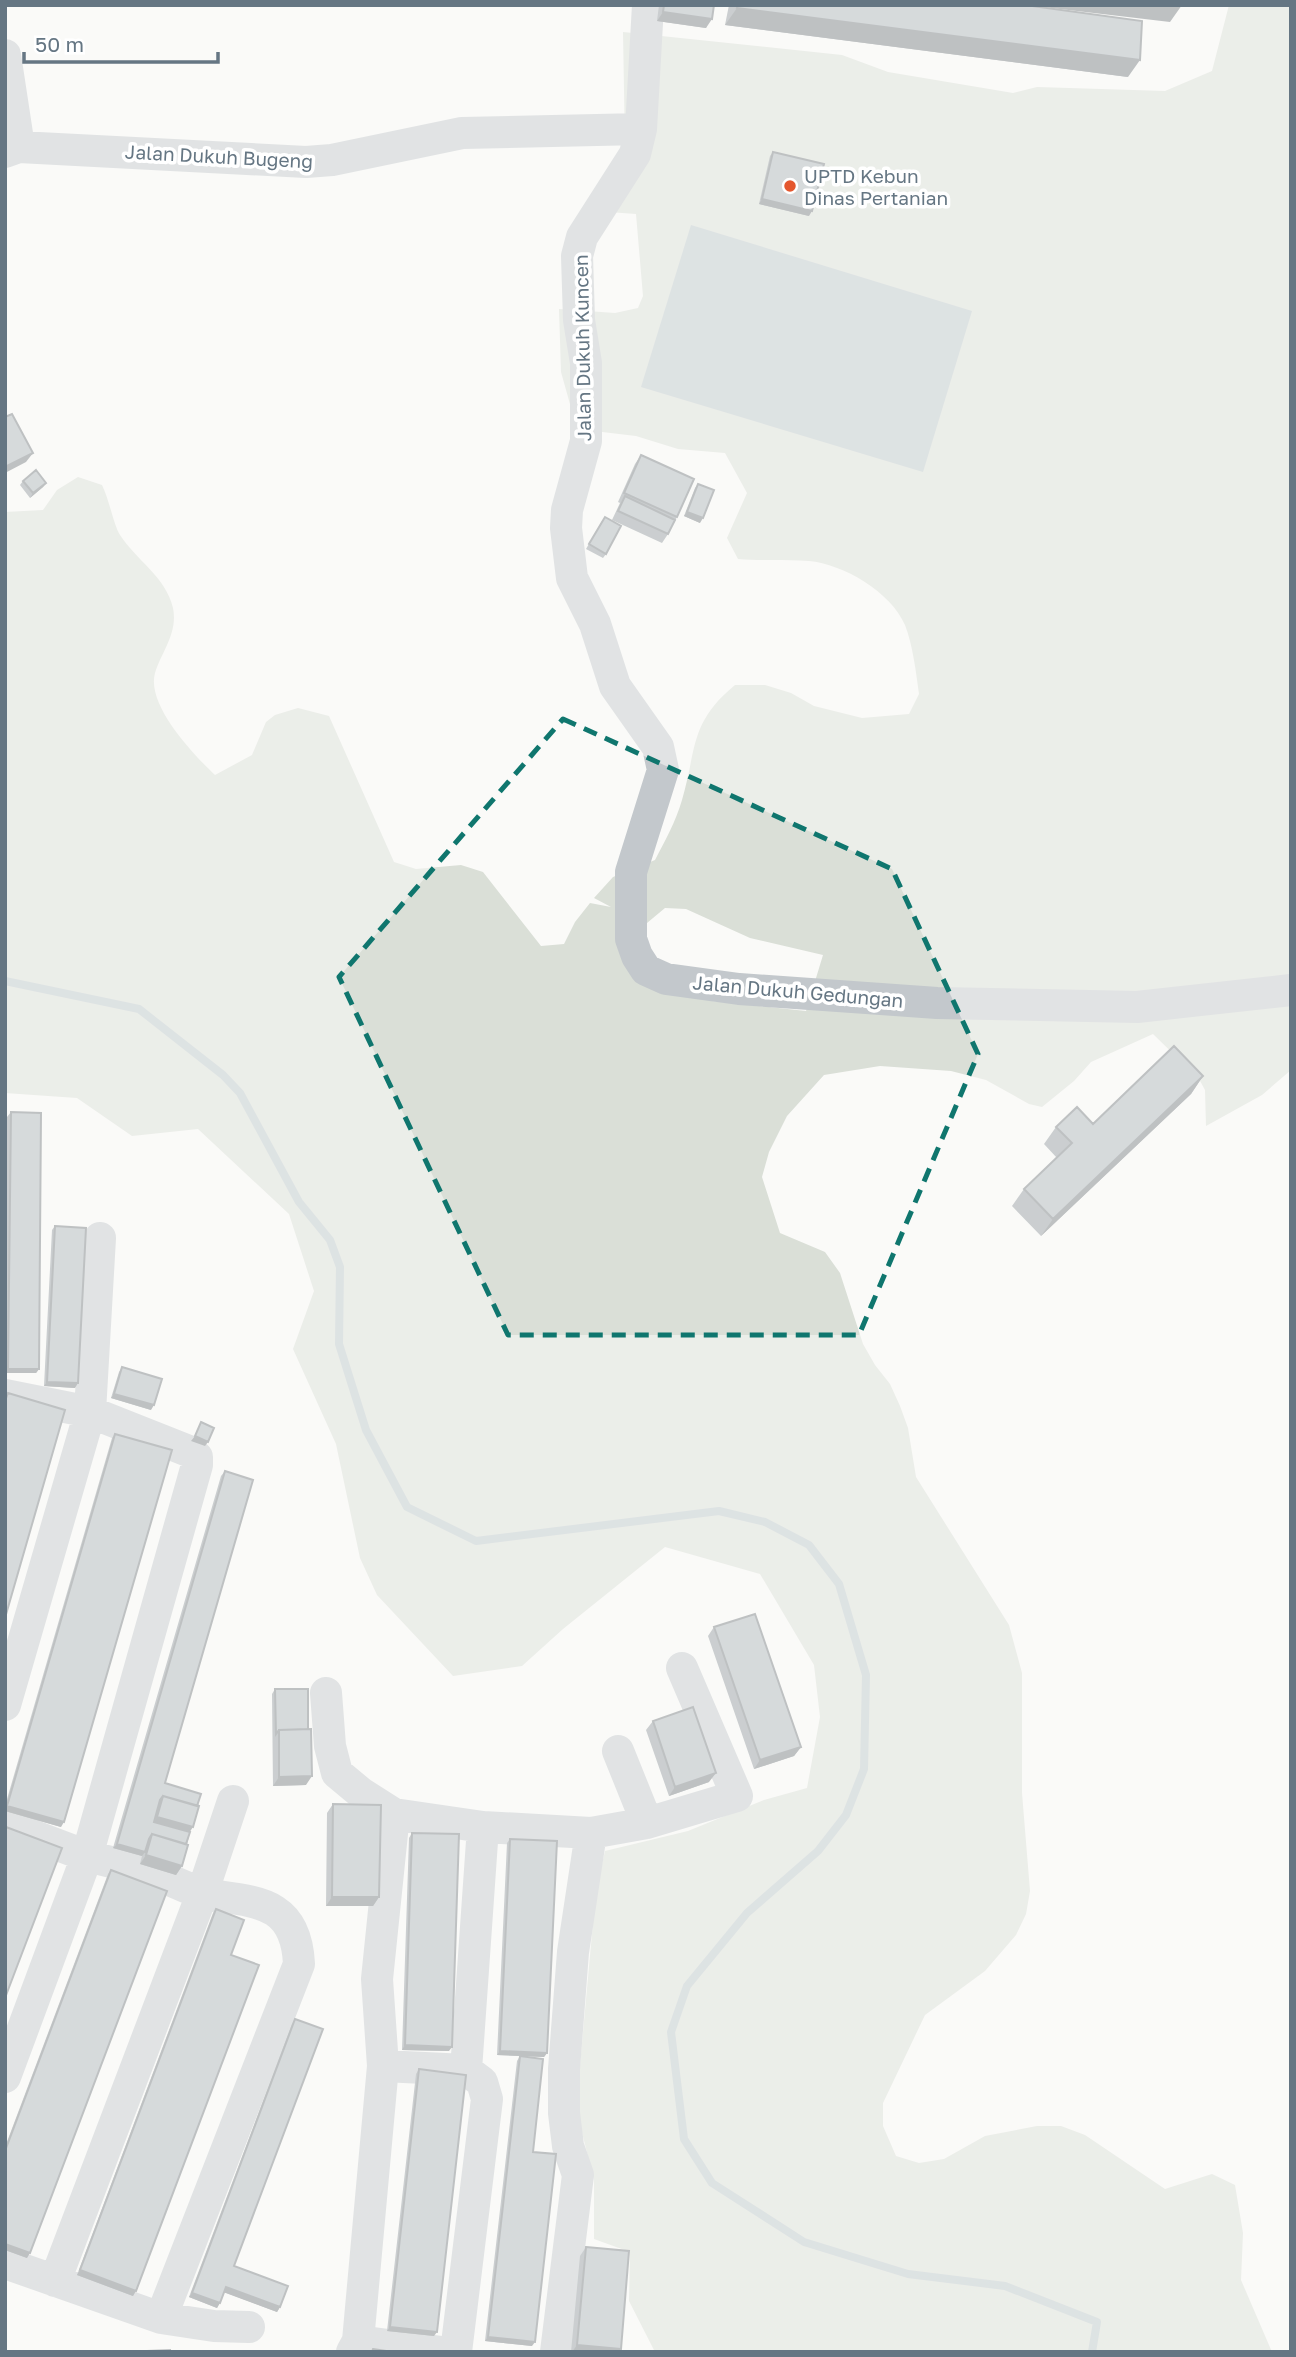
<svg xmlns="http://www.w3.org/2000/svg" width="1296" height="2357" viewBox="0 0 1296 2357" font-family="'Golos Text',sans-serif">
<rect width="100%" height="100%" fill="#fafaf8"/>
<!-- green -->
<path fill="#dadfd7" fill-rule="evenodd" d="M 1229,5 L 1291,5 L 1291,1070 L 1262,1095 L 1206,1126 L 1205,1090 L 1199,1079 L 1153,1034 L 1091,1062 L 1074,1081 L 1042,1107 L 1029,1104 L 986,1080 L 951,1071 L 880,1066 L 824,1075 L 787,1116 L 769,1152 L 762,1177 L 780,1233 L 825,1252 L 840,1273 L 863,1344 L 875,1365 L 890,1384 L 900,1406 L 908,1428 L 916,1477 L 1009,1625 L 1022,1673 L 1022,1793 L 1030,1891 L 1026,1914 L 1016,1935 L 985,1971 L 925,2015 L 883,2103 L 883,2126 L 896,2156 L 919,2163 L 944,2159 L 985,2136 L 1037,2126 L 1061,2126 L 1085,2135 L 1165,2189 L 1212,2174 L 1235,2185 L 1243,2233 L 1241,2280 L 1272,2352 L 655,2352 L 629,2301 L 630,2252 L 594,2239 L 594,2180 L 576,2109 L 596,1890 L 605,1851 L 688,1831 L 764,1800 L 807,1788 L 820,1717 L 814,1665 L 760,1574 L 665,1547 L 563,1629 L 522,1666 L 453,1676 L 377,1595 L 360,1558 L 336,1444 L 293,1349 L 314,1291 L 289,1214 L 198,1129 L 132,1136 L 77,1098 L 5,1093 L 5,512 L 43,510 L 57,490 L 78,477 L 102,485 C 109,499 114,526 120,535 C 136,560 166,577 173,608 C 178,633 162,651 155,673 C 146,705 194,755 215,775 L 252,755 L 266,722 L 275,715 L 298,708 L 329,716 L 394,862 L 416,869 L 461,865 L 483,872 L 541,946 L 564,944 L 575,922 L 590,903 L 611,907 L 594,898 L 613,877 L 655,860 C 665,841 676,821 682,800 C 697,749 689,723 735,685 L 765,685 L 791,693 L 814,706 L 862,718 L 909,714 L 919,694 C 916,672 913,646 905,625 C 891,592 843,564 809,561 C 785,559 761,561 738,559 L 727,538 L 747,493 L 725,453 L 678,449 L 636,436 L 577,429 L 561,372 L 559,309 L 615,313 L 638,308 L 643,296 L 636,214 L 581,210 L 625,146 L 623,32 L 842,55 L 888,72 L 1013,93 L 1037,87 L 1165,91 L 1212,71 ZM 665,908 L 686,909 L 750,938 L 823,955 L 806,1011 L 712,1001 L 623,943 Z"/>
<!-- water -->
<path fill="#bbc7cb" d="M 691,225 L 972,311 L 923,472 L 641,387 Z"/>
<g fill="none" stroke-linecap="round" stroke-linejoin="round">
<!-- stream -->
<path stroke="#bbc7cb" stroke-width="8" d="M 5,981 L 139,1009 L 223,1075 L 240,1093 L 299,1202 L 330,1240 L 340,1267 L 339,1344 L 366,1430 L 407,1507 L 476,1541 L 719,1511 L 765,1522 L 809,1545 L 839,1584 L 866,1675 L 864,1769 L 846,1815 L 818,1851 L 747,1913 L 687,1986 L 671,2032 L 684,2139 L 712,2183 L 804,2242 L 908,2274 L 1005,2286 L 1097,2322 L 1092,2352"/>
<!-- minor -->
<path stroke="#c3c8cc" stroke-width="32" d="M 648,5 L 641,129 L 635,154 L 582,237 L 577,256 L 579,320 L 586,363 L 586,441 L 567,510 L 566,528 L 572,578 L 595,624 L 615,686 L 658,747 L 663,770 L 631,872 L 631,939 L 637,956 L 646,970 L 666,979 L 739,989 L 937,1003 L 1137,1007 L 1291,990
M 5,55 L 19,147
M 5,152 L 19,147 L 306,162 L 332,160 L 462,133 L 641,129
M 5,1395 L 90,1412 L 191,1452 L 197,1457 L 197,1465 L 87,1856 L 5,2077
M 326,1693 L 330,1746 L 337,1773 L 361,1793 L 394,1814 L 483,1827 L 591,1833 L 647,1823 L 737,1796 L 682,1668
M 5,1705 L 90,1412 L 100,1238
M 618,1751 L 647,1823
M 5,1825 L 87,1856 L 151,1872 L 202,1894 L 55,2281
M 383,2066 L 466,2070
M 5,2263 L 161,2318 L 299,1964 C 296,1899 254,1902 202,1894 L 233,1801
M 161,2318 L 214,2326 L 249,2327
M 358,2341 L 442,2352
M 352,2352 L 358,2341 L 383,2066 L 377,1979 L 394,1814
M 456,2352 L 487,2099 L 482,2082 L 466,2070 L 483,1827
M 556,2352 L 578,2175 L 568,2146 L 564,2113 L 564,2069 L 573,1952 L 591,1833"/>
</g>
<!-- wall -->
<path fill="#929a9f" d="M 659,5 L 714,5 L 706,28 L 657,21 Z
M 729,5 L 1025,5 L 1128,77 L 725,25 Z
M 773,152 L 809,216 L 759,204 L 770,156 Z
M 641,455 L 677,517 L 668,534 L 662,543 L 612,520 L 620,503 L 618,502 L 635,464 Z
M 23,481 L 46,483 L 43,487 L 30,498 L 20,485 Z
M 698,484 L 700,523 L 684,516 L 695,488 Z
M 602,521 L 606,554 L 603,558 L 586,549 Z
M 1203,1076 L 1191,1094 L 1041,1236 L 1012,1206 L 1024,1189 L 1057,1158 L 1044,1144 L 1056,1127 L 1093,1124 Z
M 11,1112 L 39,1369 L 36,1373 L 5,1373 L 7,1117 Z
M 55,1226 L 75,1388 L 44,1386 L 52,1230 Z
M 122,1367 L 151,1410 L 111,1398 L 119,1372 Z
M 115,1434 L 61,1827 L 5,1811 L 5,1806 L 112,1438 Z
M 225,1471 L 165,1783 L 190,1832 L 182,1866 L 176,1875 L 140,1864 L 142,1856 L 113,1848 L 221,1476 Z
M 714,1627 L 801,1747 L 794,1756 L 754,1769 L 708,1636 Z
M 275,1689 L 306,1785 L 273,1786 L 272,1694 Z
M 653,1721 L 709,1782 L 669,1796 L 646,1730 Z
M 333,1804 L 379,1897 L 373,1906 L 326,1906 L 327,1813 Z
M 412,1833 L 449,2051 L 402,2050 L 409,1838 Z
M 510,1839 L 547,2053 L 544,2057 L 497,2055 L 507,1843 Z
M 111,1870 L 27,2258 L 5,2250 L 5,2147 L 108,1874 Z
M 216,1909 L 231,1955 L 133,2296 L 77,2275 L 213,1913 Z
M 295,2019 L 234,2266 L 280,2307 L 277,2312 L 224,2292 L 217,2308 L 189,2297 L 292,2024 Z
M 520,2056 L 533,2152 L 532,2346 L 485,2341 L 517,2061 Z
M 419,2069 L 434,2336 L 387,2331 L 416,2074 Z
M 586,2247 L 619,2352 L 571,2352 L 580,2256 Z"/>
<!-- shaded-wall -->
<path fill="#777d82" d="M 1026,5 L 1182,5 L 1170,22 Z
M 737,8 L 1140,60 L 1128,77 L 725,25 Z
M 663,12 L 712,19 L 706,28 L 657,21 Z
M 762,199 L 812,211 L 809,216 L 759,204 Z
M 33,453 L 26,462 L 5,473 L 5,467 Z
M 46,483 L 43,487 L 30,498 L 33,493 Z
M 687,512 L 703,518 L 700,523 L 684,516 Z
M 1203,1076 L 1191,1094 L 1041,1236 L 1053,1219 Z
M 8,1369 L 39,1369 L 36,1373 L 5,1373 Z
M 47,1382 L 78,1383 L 75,1388 L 44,1386 Z
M 114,1394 L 154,1405 L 151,1410 L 111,1398 Z
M 195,1436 L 208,1442 L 205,1446 L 191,1441 Z
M 801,1747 L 794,1756 L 754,1769 L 760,1760 Z
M 716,1773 L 709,1782 L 669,1796 L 675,1787 Z
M 312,1776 L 306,1785 L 273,1786 L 279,1777 Z
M 7,1806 L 64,1822 L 61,1827 L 5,1811 Z
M 157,1817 L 193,1827 L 187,1836 L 151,1826 Z
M 117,1844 L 145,1852 L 142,1856 L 113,1848 Z
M 146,1855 L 182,1866 L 176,1875 L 140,1864 Z
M 332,1897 L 379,1897 L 373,1906 L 326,1906 Z
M 405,2045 L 452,2047 L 449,2051 L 402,2050 Z
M 500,2051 L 547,2053 L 544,2057 L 497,2055 Z
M 5,2244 L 30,2253 L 27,2258 L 5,2250 Z
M 80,2270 L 136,2291 L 133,2296 L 77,2275 Z
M 226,2287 L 280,2307 L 277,2312 L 223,2292 Z
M 192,2293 L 220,2303 L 217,2308 L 189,2297 Z
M 390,2327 L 437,2332 L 434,2336 L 387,2331 Z
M 488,2337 L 535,2342 L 532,2346 L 485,2341 Z
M 577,2345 L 621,2349 L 619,2352 L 572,2352 Z"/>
<!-- building -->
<path fill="#aab3b9" stroke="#777d82" stroke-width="2" d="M 664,5 L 714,5 L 712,19 L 663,12 Z
M 738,5 L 1025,5 L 1142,21 L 1140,60 L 737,8 Z
M 773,152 L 824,164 L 812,211 L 762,199 Z
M 12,414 L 33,453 L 5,467 L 5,417 Z
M 641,455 L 694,479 L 677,517 L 624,493 Z
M 36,470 L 46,483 L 33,493 L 23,481 Z
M 698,484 L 714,490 L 703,518 L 687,512 Z
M 625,496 L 675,520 L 668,534 L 618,511 Z
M 605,517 L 621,526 L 606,554 L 589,544 Z
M 1174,1046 L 1203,1076 L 1053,1219 L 1024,1189 L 1072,1143 L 1056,1127 L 1077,1107 L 1093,1124 Z
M 11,1112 L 41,1113 L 39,1369 L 8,1369 Z
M 55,1226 L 86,1228 L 78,1383 L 47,1382 Z
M 122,1367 L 162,1379 L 154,1405 L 114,1394 Z
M 8,1393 L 65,1410 L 5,1618 L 5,1401 Z
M 201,1422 L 214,1428 L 208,1442 L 195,1436 Z
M 115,1434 L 172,1450 L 64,1822 L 7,1806 Z
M 225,1471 L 253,1480 L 165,1783 L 201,1794 L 197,1806 L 163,1796 L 160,1800 L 154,1822 L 190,1832 L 186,1844 L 152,1834 L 149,1839 L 145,1852 L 117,1844 Z
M 755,1614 L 801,1747 L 760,1760 L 714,1627 Z
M 275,1689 L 308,1689 L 308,1729 L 279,1730 L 276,1734 Z
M 693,1707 L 716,1773 L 675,1787 L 653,1721 Z
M 311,1729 L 312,1776 L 279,1777 L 279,1730 Z
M 163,1796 L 199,1806 L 193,1827 L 157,1817 Z
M 333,1804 L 381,1805 L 379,1897 L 332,1897 Z
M 6,1827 L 62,1848 L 5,1998 L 5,1829 Z
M 412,1833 L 459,1834 L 452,2047 L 405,2045 Z
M 152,1834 L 188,1845 L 182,1866 L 146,1855 Z
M 510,1839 L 557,1841 L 547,2053 L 500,2051 Z
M 111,1870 L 167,1891 L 30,2253 L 5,2244 L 5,2151 Z
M 216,1909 L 244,1920 L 231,1955 L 259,1965 L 136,2291 L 80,2270 Z
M 295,2019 L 323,2029 L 234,2266 L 288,2286 L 280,2307 L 226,2287 L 220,2303 L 192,2293 Z
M 520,2056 L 543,2059 L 533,2152 L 556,2154 L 535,2342 L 488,2337 Z
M 419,2069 L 466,2075 L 437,2332 L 390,2327 Z
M 586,2247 L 629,2251 L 621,2349 L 577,2345 Z
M 373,2349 L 393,2352 L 372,2352 Z
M 170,2350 L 170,2352 L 122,2352 Z"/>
<!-- marked area -->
<path d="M0 0H1296V2357H0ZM 563,719 L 892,869 L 978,1054 L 859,1335 L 508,1335 L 339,977 Z" fill="#fafaf8" fill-opacity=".55" fill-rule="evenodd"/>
<path fill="none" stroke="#0f766e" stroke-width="5" stroke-dasharray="14 9" stroke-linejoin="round" d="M 563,719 L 892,869 L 978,1054 L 859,1335 L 508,1335 L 339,977 Z"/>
<!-- markers -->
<circle fill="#e4572e" stroke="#fff" stroke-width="2.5" cx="790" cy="186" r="7"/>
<g text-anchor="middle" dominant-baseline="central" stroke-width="7" stroke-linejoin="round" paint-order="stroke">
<!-- street labels -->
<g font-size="19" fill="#657683" stroke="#fff">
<text transform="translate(219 156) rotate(3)">Jalan Dukuh Bugeng</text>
<text transform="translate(582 348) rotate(-91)">Jalan Dukuh Kuncen</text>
<text transform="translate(798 991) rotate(5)">Jalan Dukuh Gedungan</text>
</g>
<!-- poi labels -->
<g font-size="19" fill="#657683" stroke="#fff" text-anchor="start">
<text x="804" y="175">UPTD Kebun<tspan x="804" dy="22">Dinas Pertanian</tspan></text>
</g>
</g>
<!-- border -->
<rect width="1296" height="2357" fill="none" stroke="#657683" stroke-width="14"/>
<!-- scale -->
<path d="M24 52v10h194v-10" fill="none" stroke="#657683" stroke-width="3.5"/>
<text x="35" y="52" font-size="21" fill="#657683" stroke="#ffffff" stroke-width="5" paint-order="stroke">50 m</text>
</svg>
